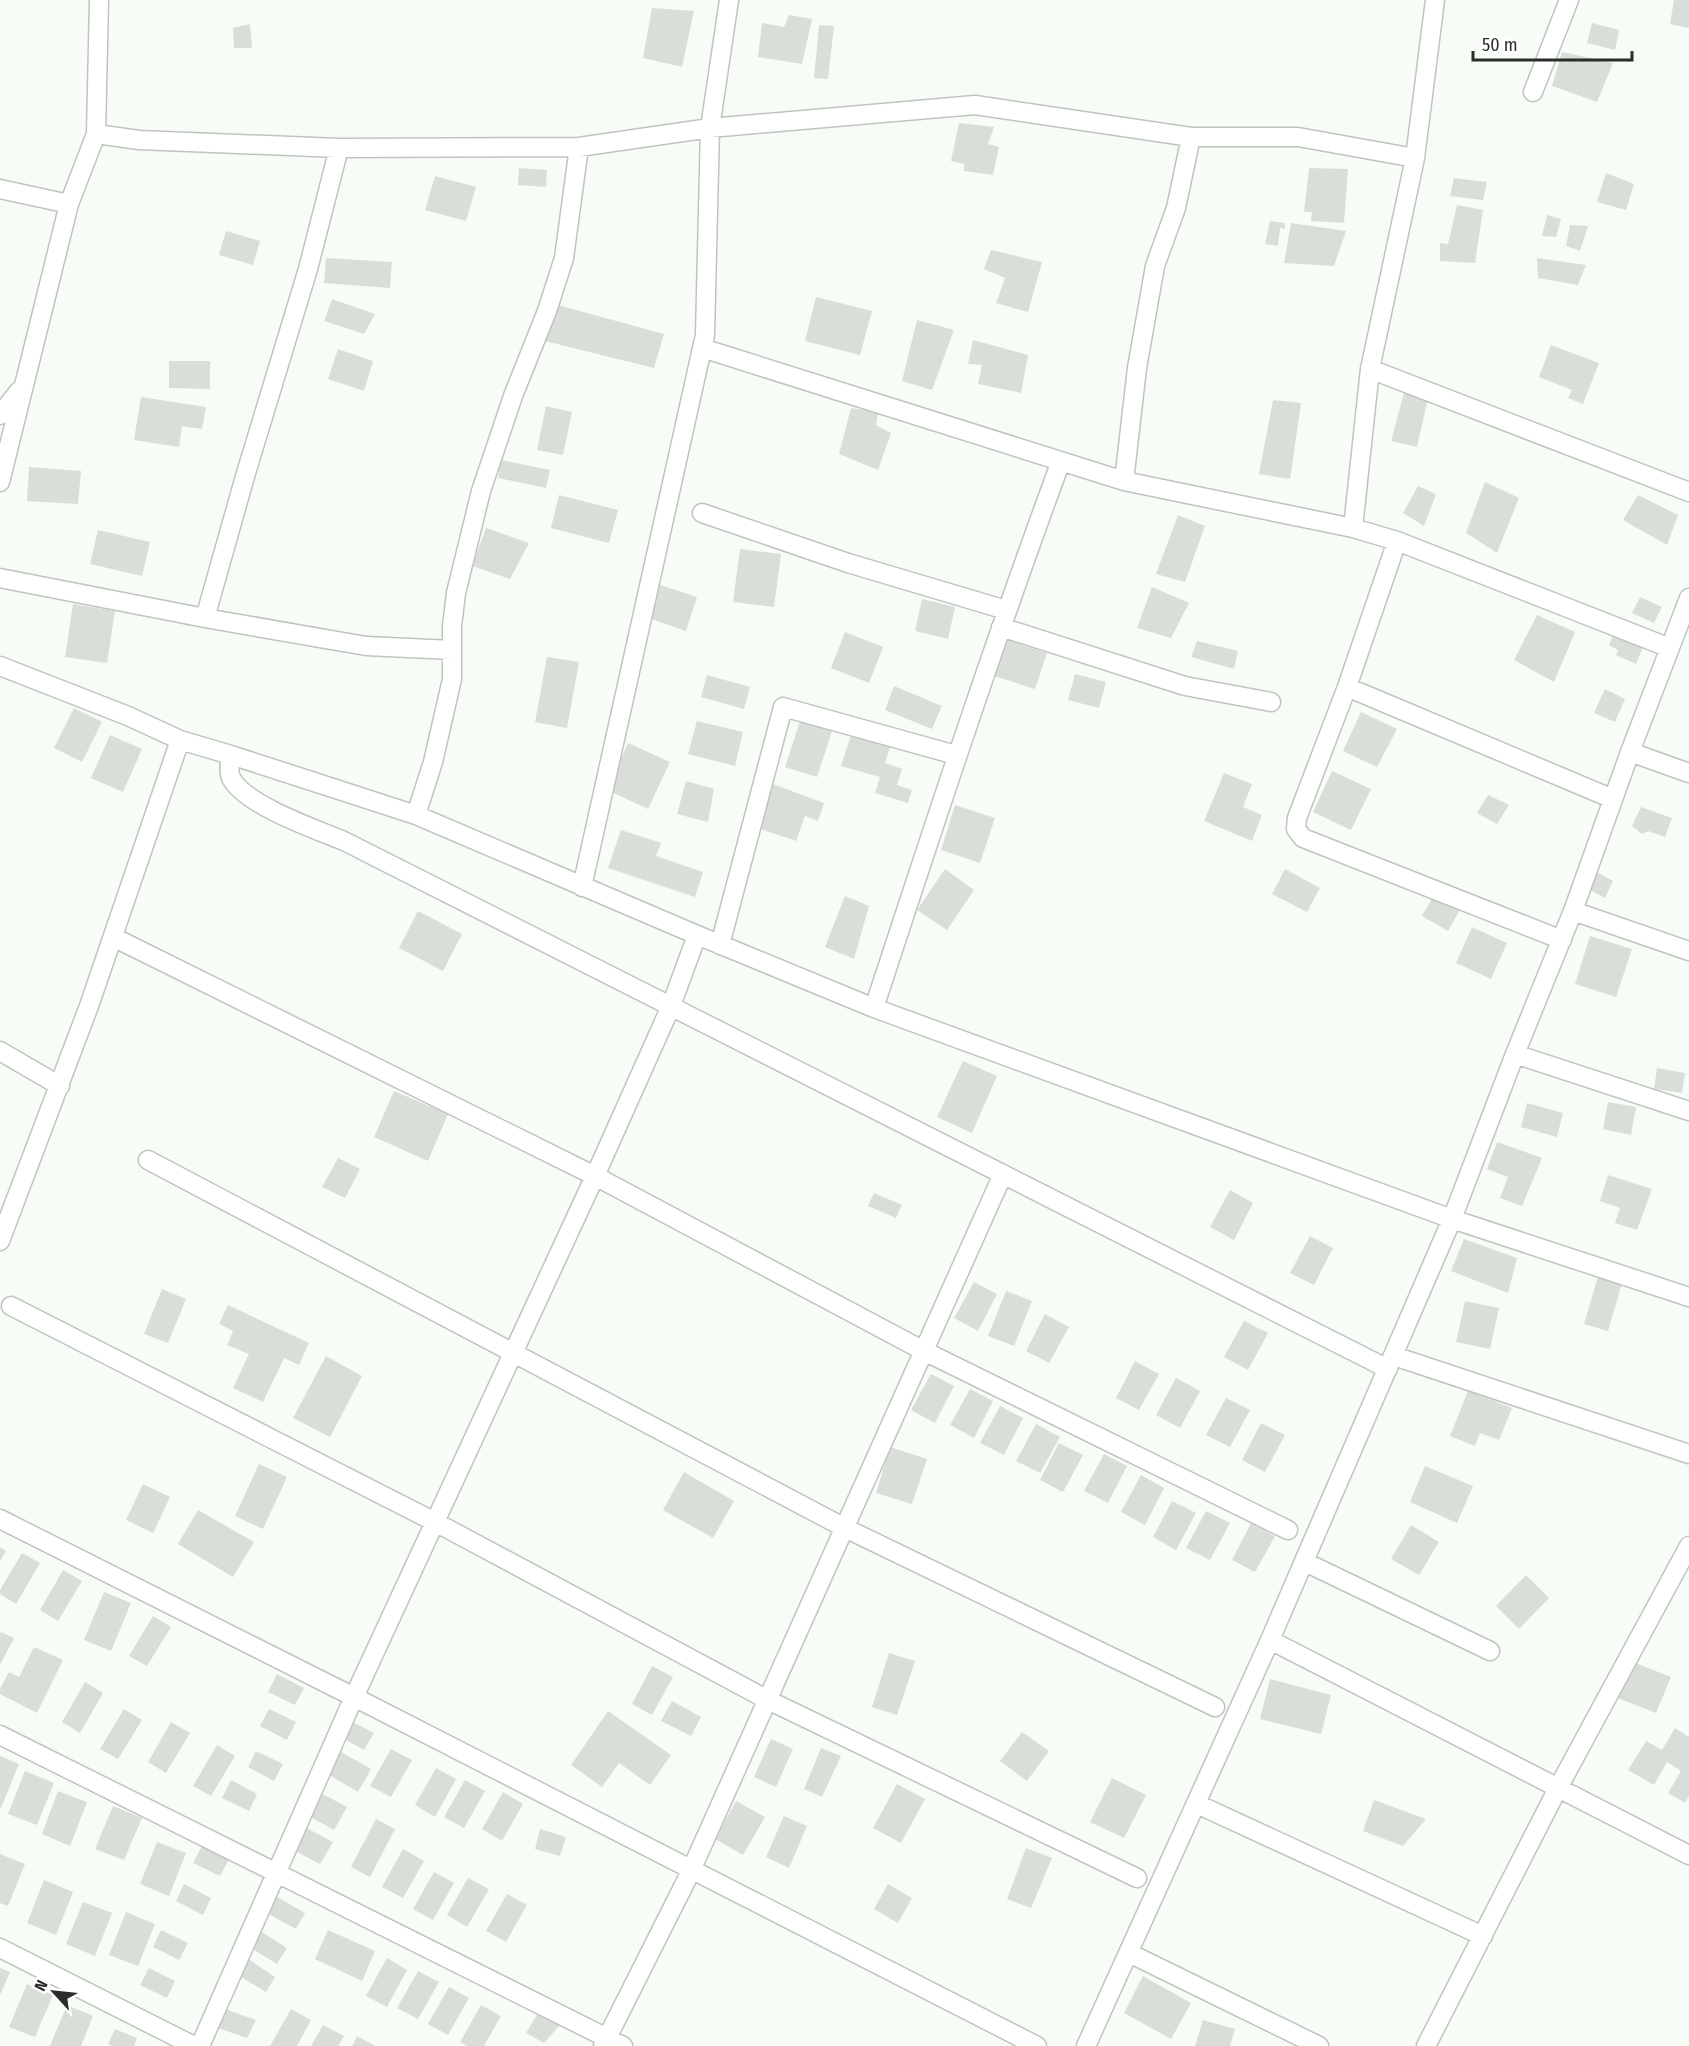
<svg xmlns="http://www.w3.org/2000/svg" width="1689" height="2046" viewBox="0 0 1689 2046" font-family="'Fira Sans Condensed',sans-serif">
<rect width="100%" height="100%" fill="#f7fcf7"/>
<!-- building -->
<path fill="#d9ded9" d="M 1674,0 L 1689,0 L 1689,28 L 1670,24 Z
M 652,8 L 694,11 L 682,67 L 643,58 Z
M 789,15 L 812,19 L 802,64 L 758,57 L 762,23 L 784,27 Z
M 1592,23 L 1619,30 L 1615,50 L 1587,43 Z
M 250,24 L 252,48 L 234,48 L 233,28 Z
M 819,25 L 834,26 L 828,79 L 814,78 Z
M 1562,52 L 1613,63 L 1597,102 L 1552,86 Z
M 959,123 L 994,127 L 988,144 L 999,147 L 993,175 L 964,171 L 964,164 L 951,161 Z
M 519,168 L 547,170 L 546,187 L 518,185 Z
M 1309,168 L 1348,169 L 1344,223 L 1311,221 L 1312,212 L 1304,212 Z
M 1606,173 L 1634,184 L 1626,210 L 1597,202 Z
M 435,176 L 476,187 L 466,221 L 425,210 Z
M 1454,178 L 1487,182 L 1483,200 L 1450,196 Z
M 1457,205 L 1483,210 L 1475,263 L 1440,261 L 1440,243 L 1448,244 Z
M 1547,215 L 1561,219 L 1556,237 L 1542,236 Z
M 1270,221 L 1285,223 L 1285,229 L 1280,228 L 1278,246 L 1265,244 Z
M 1291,223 L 1346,231 L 1334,266 L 1284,263 Z
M 1570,225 L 1588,226 L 1580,251 L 1566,246 Z
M 226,231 L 260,241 L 253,265 L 219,255 Z
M 991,250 L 1042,262 L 1028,312 L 996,303 L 1005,278 L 984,269 Z
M 326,258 L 392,262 L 390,288 L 324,283 Z
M 1537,258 L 1586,265 L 1578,285 L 1538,278 Z
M 816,297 L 872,311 L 860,355 L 805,341 Z
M 332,299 L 375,314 L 364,334 L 324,321 Z
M 554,304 L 664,334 L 654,368 L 545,341 Z
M 917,320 L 954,330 L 932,390 L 902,381 Z
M 973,340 L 1028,355 L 1021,393 L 978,384 L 982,365 L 968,364 Z
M 1551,345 L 1599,363 L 1583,404 L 1568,398 L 1572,390 L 1539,377 Z
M 338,349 L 373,361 L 364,391 L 328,379 Z
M 169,361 L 210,361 L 210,389 L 169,388 Z
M 1405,389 L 1429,394 L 1417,447 L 1391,441 Z
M 141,397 L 206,407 L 202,429 L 182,426 L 179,447 L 134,440 Z
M 1273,400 L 1301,403 L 1290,479 L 1259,474 Z
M 546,406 L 572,412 L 563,455 L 537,450 Z
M 851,408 L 878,412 L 876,425 L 891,433 L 878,470 L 839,454 Z
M 501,460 L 550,470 L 546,488 L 498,478 Z
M 29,467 L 81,471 L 78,504 L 27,501 Z
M 1485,482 L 1519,498 L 1497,553 L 1466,533 Z
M 1418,486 L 1436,494 L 1424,526 L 1403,513 Z
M 559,495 L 618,510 L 609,543 L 551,528 Z
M 1638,495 L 1678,515 L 1667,545 L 1623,520 Z
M 1178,515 L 1205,526 L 1185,582 L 1156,574 Z
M 486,528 L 529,543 L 510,579 L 472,566 Z
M 98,530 L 150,542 L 142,576 L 90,564 Z
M 740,549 L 781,554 L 774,607 L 733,602 Z
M 654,583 L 697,597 L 686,631 L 643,616 Z
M 1152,587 L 1189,603 L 1171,638 L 1137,628 Z
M 1640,597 L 1662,607 L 1654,623 L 1632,613 Z
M 922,599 L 955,607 L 948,639 L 915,631 Z
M 73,604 L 115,611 L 107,663 L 65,657 Z
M 1537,615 L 1575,632 L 1554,682 L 1514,660 Z
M 845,632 L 883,647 L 869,683 L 831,668 Z
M 1614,632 L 1643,647 L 1636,664 L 1616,655 L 1618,650 L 1609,645 Z
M 1007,640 L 1047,653 L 1035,689 L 994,676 Z
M 1197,641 L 1238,651 L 1234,669 L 1191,657 Z
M 547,657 L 579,662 L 567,728 L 535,722 Z
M 1075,674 L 1106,682 L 1099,708 L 1068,700 Z
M 707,675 L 750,687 L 744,709 L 701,697 Z
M 894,686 L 942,706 L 932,729 L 885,710 Z
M 1605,689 L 1625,699 L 1615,722 L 1594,713 Z
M 74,708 L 102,722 L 82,762 L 54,748 Z
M 1361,712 L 1397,729 L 1377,767 L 1343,751 Z
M 802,715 L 834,725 L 817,777 L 785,767 Z
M 697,721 L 743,732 L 735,766 L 688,754 Z
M 110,735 L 142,749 L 123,792 L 91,778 Z
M 851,735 L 890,747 L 885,763 L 902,769 L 897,785 L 912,790 L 908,803 L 875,793 L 880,777 L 841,766 Z
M 628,743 L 670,762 L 648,809 L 607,790 Z
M 1332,771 L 1371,789 L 1351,830 L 1313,812 Z
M 1224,773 L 1252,784 L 1243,807 L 1262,815 L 1252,841 L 1204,821 Z
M 686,781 L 714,789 L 708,822 L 677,814 Z
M 770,783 L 824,803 L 818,821 L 805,816 L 796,841 L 755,827 Z
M 1488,795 L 1509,805 L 1497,824 L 1477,813 Z
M 955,805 L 995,818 L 980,863 L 941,850 Z
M 1641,807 L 1672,818 L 1665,837 L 1648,831 L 1642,834 L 1632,826 Z
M 621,830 L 661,843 L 656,856 L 703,872 L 695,897 L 608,868 Z
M 945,869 L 974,890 L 947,930 L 917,910 Z
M 1285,869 L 1320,888 L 1307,912 L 1272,894 Z
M 1597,872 L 1613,881 L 1605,898 L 1590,890 Z
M 1435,893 L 1461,908 L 1448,931 L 1422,916 Z
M 845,896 L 869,906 L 854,959 L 825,947 Z
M 418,911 L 462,934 L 443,971 L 399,948 Z
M 1472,927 L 1507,943 L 1491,979 L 1456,963 Z
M 1590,936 L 1632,949 L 1616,997 L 1575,984 Z
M 963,1061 L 997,1076 L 972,1133 L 937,1117 Z
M 1657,1068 L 1685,1073 L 1682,1093 L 1654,1089 Z
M 394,1091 L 448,1114 L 428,1161 L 374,1137 Z
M 1608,1102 L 1636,1107 L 1631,1135 L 1603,1129 Z
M 1527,1103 L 1563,1113 L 1557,1137 L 1521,1127 Z
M 1497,1142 L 1542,1158 L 1522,1206 L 1500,1198 L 1508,1177 L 1487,1169 Z
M 338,1158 L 360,1169 L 345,1198 L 322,1187 Z
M 1608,1175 L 1652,1189 L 1637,1230 L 1615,1223 L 1620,1208 L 1600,1201 Z
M 1230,1190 L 1253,1203 L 1234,1240 L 1210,1227 Z
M 874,1193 L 902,1205 L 896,1218 L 868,1206 Z
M 1310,1236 L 1333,1248 L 1314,1285 L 1290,1273 Z
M 1464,1239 L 1517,1258 L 1508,1293 L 1451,1271 Z
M 1599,1273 L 1623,1280 L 1608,1331 L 1584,1324 Z
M 974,1282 L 997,1294 L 978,1331 L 954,1318 Z
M 162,1289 L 186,1299 L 168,1343 L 144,1334 Z
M 1006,1291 L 1032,1301 L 1014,1346 L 988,1336 Z
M 1465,1301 L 1499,1308 L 1490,1349 L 1456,1342 Z
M 228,1305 L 309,1343 L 299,1365 L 284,1358 L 263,1402 L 233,1388 L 249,1354 L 227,1345 L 233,1331 L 219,1324 Z
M 1045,1314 L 1069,1327 L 1049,1363 L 1026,1351 Z
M 1244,1321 L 1268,1333 L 1248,1370 L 1224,1357 Z
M 326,1356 L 362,1376 L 330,1437 L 293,1418 Z
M 1135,1361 L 1159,1374 L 1139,1410 L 1116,1398 Z
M 931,1374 L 954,1386 L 935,1423 L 911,1410 Z
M 1176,1378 L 1200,1391 L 1180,1428 L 1156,1415 Z
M 970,1389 L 993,1401 L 974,1438 L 950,1425 Z
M 1468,1391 L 1512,1408 L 1499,1440 L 1480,1433 L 1475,1446 L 1450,1436 Z
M 1226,1398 L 1250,1410 L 1230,1447 L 1206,1435 Z
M 1000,1406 L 1023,1418 L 1004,1455 L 980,1443 Z
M 1261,1423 L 1285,1435 L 1265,1472 L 1242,1460 Z
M 1036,1424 L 1060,1437 L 1040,1473 L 1016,1461 Z
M 1059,1443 L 1083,1455 L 1063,1492 L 1040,1480 Z
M 890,1447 L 927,1459 L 912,1504 L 876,1493 Z
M 1104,1454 L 1127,1466 L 1108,1503 L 1084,1491 Z
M 259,1464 L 287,1477 L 263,1529 L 235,1516 Z
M 1425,1466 L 1473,1486 L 1457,1523 L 1410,1502 Z
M 684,1472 L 734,1501 L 713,1538 L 663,1510 Z
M 1141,1475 L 1164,1488 L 1145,1525 L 1121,1512 Z
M 143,1484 L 170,1497 L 153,1533 L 126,1520 Z
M 1172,1501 L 1196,1513 L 1176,1550 L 1153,1537 Z
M 198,1510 L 254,1542 L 233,1577 L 178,1544 Z
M 1206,1511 L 1230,1523 L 1210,1560 L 1186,1548 Z
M 1251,1523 L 1275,1536 L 1255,1572 L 1232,1560 Z
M 1411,1525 L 1439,1542 L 1419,1575 L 1391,1559 Z
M 0,1547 L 6,1551 L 0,1561 Z
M 22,1553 L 40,1563 L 16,1604 L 0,1594 L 0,1590 Z
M 63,1570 L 82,1581 L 58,1621 L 40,1610 Z
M 1526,1575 L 1549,1598 L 1519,1629 L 1496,1606 Z
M 104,1592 L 131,1603 L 111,1651 L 84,1640 Z
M 153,1616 L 171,1627 L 147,1666 L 129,1656 Z
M 1,1632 L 14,1638 L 0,1665 L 0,1634 Z
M 34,1647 L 63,1660 L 37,1713 L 0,1694 L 0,1689 L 9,1672 L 19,1677 Z
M 889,1653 L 915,1661 L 897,1715 L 872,1707 Z
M 1633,1662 L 1671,1677 L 1656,1713 L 1618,1698 Z
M 652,1666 L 673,1677 L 652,1715 L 632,1704 Z
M 277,1674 L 304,1688 L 295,1705 L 268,1692 Z
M 1270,1679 L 1331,1695 L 1321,1734 L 1260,1719 Z
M 85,1682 L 103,1693 L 80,1733 L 62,1722 Z
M 672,1701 L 701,1717 L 691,1736 L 661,1721 Z
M 124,1709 L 142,1720 L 118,1759 L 100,1749 Z
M 269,1709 L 296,1722 L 287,1740 L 260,1726 Z
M 608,1711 L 671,1755 L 650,1785 L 619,1763 L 602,1787 L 571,1765 Z
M 351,1721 L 374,1733 L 364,1750 L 342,1738 Z
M 171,1722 L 190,1733 L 166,1773 L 148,1762 Z
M 1675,1728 L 1689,1737 L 1689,1796 L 1685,1803 L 1668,1793 L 1681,1771 L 1667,1762 L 1654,1785 L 1628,1770 L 1646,1741 L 1662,1750 Z
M 1022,1732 L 1049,1751 L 1027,1781 L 1000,1761 Z
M 771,1739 L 793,1749 L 776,1787 L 754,1777 Z
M 217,1745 L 235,1756 L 211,1796 L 193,1786 Z
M 821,1748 L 841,1756 L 822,1797 L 804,1789 Z
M 391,1749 L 412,1760 L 391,1797 L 370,1786 Z
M 256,1751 L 283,1764 L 274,1781 L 248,1767 Z
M 341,1752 L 371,1769 L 358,1792 L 329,1775 Z
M 0,1756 L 19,1764 L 0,1810 Z
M 436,1768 L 456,1779 L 435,1817 L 415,1805 Z
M 25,1771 L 54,1783 L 37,1825 L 8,1814 Z
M 1112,1778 L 1146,1795 L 1124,1838 L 1090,1822 Z
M 231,1780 L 257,1794 L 249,1811 L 222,1798 Z
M 465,1780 L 485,1791 L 464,1828 L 444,1817 Z
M 897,1784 L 925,1799 L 901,1843 L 873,1828 Z
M 58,1791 L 87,1802 L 70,1846 L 42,1834 Z
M 317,1791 L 347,1807 L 334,1830 L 305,1814 Z
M 503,1792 L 523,1804 L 502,1841 L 482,1829 Z
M 1374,1800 L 1426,1819 L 1403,1846 L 1363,1831 Z
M 736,1801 L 765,1817 L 743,1855 L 715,1839 Z
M 113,1806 L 142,1818 L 124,1860 L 95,1849 Z
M 784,1816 L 807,1826 L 789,1868 L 766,1857 Z
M 376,1819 L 395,1829 L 370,1877 L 351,1867 Z
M 303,1826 L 333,1842 L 320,1864 L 291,1849 Z
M 540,1829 L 566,1837 L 560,1856 L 535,1849 Z
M 157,1842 L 186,1853 L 169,1896 L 140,1884 Z
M 202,1846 L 229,1859 L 220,1876 L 193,1863 Z
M 1026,1848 L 1052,1858 L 1031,1908 L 1007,1899 Z
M 403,1849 L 424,1861 L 403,1898 L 382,1887 Z
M 0,1854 L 25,1864 L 8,1906 L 0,1903 Z
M 434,1872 L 454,1883 L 433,1920 L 413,1909 Z
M 468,1878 L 489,1889 L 467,1927 L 447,1915 Z
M 44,1880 L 73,1892 L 56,1935 L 27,1923 Z
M 184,1884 L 211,1898 L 203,1915 L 176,1901 Z
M 888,1884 L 912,1898 L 898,1923 L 874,1909 Z
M 270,1893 L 305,1913 L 296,1929 L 261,1910 Z
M 507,1894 L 527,1905 L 506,1942 L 486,1931 Z
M 83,1902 L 112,1913 L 95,1956 L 66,1944 Z
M 126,1912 L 155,1924 L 138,1966 L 109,1955 Z
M 257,1929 L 287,1948 L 277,1964 L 246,1945 Z
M 161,1930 L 188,1943 L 179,1960 L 153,1947 Z
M 328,1930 L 375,1951 L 362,1981 L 315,1959 Z
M 387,1958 L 407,1970 L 387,2007 L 366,1996 Z
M 248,1959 L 275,1977 L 266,1992 L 238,1975 Z
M 0,1968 L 10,1972 L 0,1995 Z
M 149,1968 L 175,1981 L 167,1998 L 140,1985 Z
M 418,1971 L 439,1982 L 418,2019 L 397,2008 Z
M 1143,1976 L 1191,2003 L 1171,2039 L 1124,2013 Z
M 27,1984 L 53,1995 L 35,2037 L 9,2027 Z
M 449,1987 L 469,1998 L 448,2035 L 428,2024 Z
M 67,2005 L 93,2016 L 81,2046 L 50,2046 Z
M 481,2005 L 501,2016 L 484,2046 L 467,2046 L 460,2042 Z
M 222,2008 L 256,2020 L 247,2038 L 215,2027 Z
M 291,2009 L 311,2020 L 297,2046 L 270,2046 Z
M 538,2013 L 560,2025 L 544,2043 L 526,2033 Z
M 1203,2020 L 1235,2029 L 1230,2046 L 1195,2046 Z
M 323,2025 L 344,2036 L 338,2046 L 311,2046 Z
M 115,2029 L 137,2038 L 134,2046 L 112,2046 L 108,2044 Z
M 357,2036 L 375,2046 L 352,2046 Z"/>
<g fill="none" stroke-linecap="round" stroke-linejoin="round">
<defs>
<path id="minor" d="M 1533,92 L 1569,0
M 96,134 L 139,140 L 339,148 L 579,147 L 710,128 L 975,105 L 1191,137 L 1298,137 L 1415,158
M 0,189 L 69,204
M 702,348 L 1124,481 L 1353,528 L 1397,541 L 1347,687 L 1297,818 L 1296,829 L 1303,838 L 1562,940
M 1370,369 L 1689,492
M 0,415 L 19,391
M 1124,481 L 1137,368 L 1155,266 L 1176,208 L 1191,137
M 0,482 L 69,204 L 96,134 L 99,0
M 702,513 L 848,563 L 1006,610
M 1353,528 L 1370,369 L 1415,158 L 1435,0
M 1397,541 L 1670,648
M 0,578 L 205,618 L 366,646 L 452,650
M 205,618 L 246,473 L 308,269 L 339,148
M 1001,627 L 1185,686 L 1271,702
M 0,666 L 128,716 L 180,740 L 231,755 L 416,815 L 697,935 L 874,1008 L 1452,1219 L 1689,1297
M 1347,687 L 1613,799
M 1630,752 L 1689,773
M 231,755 C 230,762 228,771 231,778 C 245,805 315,829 344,841 L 1388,1369
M 416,815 L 433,762 L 452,679 L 452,626 L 456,593 L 481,491 L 513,396 L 547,311 L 564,258 L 579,147
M 582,887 L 705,335 L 710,128 L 729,0
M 1573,911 L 1689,951
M 113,937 L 595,1176 L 924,1351 L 1288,1530
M 720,945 L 783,707 L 956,755
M 874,1008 C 934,825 994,642 1061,461
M 0,1051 L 60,1086
M 1515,1054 L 1689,1111
M 148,1160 L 845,1528 L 1215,1707
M 0,1241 L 89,1006 L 180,740
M 11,1306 L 435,1522 L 768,1700 L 1137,1878
M 1394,1356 L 1689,1454
M 0,1519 L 354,1697 L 1037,2046
M 1305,1562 L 1490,1651
M 1270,1640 L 1689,1855
M 0,1735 L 623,2046
M 1197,1804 L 1483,1936
M 0,1948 L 194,2046
M 1129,1953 L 1319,2046
M 200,2046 L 354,1697 L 595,1176 L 671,1006 L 697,935
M 603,2046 L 688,1877 L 1003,1174
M 1086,2046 L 1270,1640 L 1452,1219 L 1515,1054 L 1573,911 L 1630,752 L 1689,598
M 1426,2046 L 1558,1788 L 1689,1546"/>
</defs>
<!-- minor casing -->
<use href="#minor" stroke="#bfc4bf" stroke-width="21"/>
<!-- minor -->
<use href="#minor" stroke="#fff" stroke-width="18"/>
</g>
<!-- north arrow -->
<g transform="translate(54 1992) rotate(297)" stroke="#ffffff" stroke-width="4.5" paint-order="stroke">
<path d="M0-4.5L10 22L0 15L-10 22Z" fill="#2b2d2b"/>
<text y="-9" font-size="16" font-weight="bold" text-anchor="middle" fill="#2b2d2b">N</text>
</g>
<!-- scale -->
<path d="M1473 51v9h159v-9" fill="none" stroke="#2b2d2b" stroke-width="3"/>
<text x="1482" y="51" font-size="18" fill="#2b2d2b" stroke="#ffffff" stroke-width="4.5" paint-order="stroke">50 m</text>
</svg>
